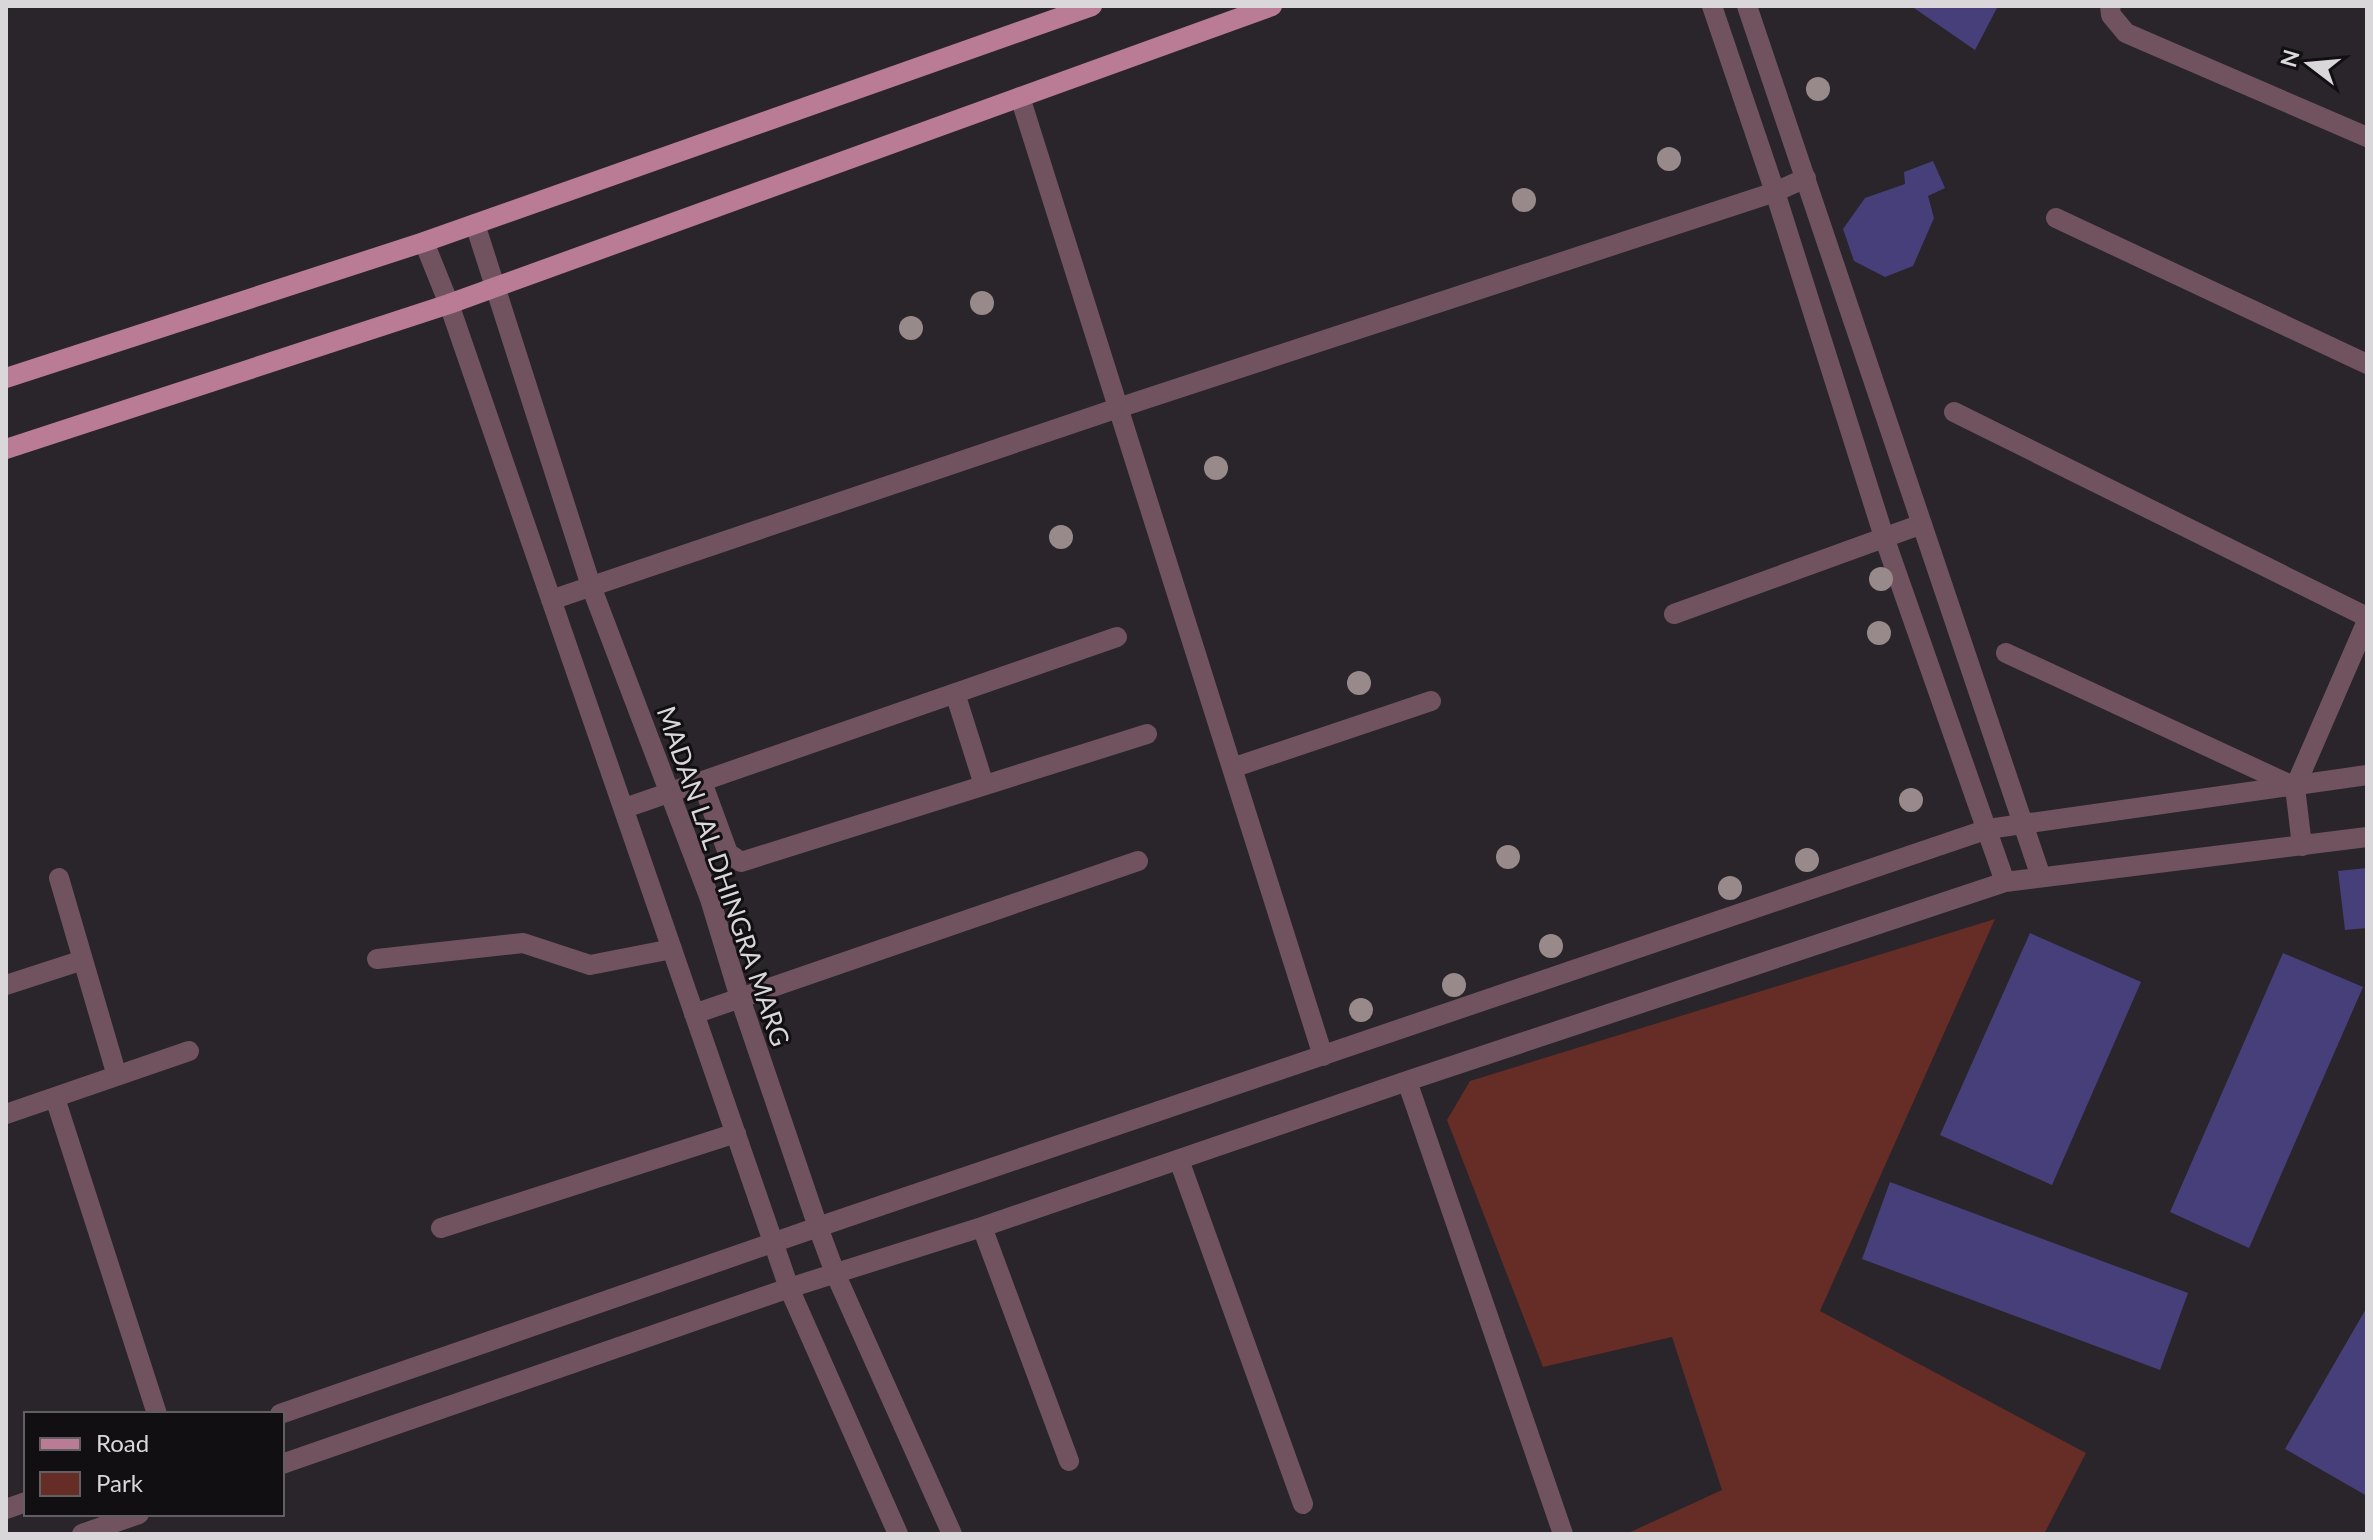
<svg xmlns="http://www.w3.org/2000/svg" width="2373" height="1540" viewBox="0 0 2373 1540" font-family="Lato,sans-serif">
<rect width="100%" height="100%" fill="#29252a"/>
<!-- green -->
<path fill="#662c26" d="M 1995,919 L 1820,1311 L 2086,1453 L 2044,1534 L 1626,1534 L 1722,1490 L 1672,1337 L 1543,1367 L 1447,1120 L 1470,1081 Z"/>
<!-- building -->
<path fill="#473f79" d="M 1911,6 L 1998,6 L 1975,50 Z
M 1933,161 L 1945,188 L 1928,196 L 1934,218 L 1913,266 L 1885,277 L 1854,261 L 1843,229 L 1865,198 L 1905,184 L 1904,172 Z
M 2367,868 L 2367,928 L 2345,930 L 2338,871 Z
M 2030,933 L 2141,982 L 2052,1185 L 1940,1135 Z
M 2283,953 L 2363,987 L 2249,1248 L 2170,1212 Z
M 1890,1182 L 2188,1293 L 2160,1370 L 1862,1259 Z
M 2367,1307 L 2367,1496 L 2285,1449 Z"/>
<g fill="none" stroke-linecap="round" stroke-linejoin="round">
<!-- minor -->
<path stroke="#70535e" stroke-width="20" d="M 1712,6 L 1775,192 L 1884,537 L 2005,882
M 1747,6 L 2041,877
M 2110,6 L 2111,15 L 2126,33 L 2367,137
M 1020,97 L 1323,1056
M 2056,218 L 2367,364
M 475,224 L 591,586 L 710,899 L 740,998 L 818,1227 L 835,1273 L 952,1534
M 424,242 L 449,304 L 789,1288 L 898,1534
M 1954,412 L 2367,617
M 551,600 L 1118,408 L 1775,192 L 1806,178
M 1674,614 L 1922,524
M 2006,653 L 2295,787
M 955,693 L 984,785
M 1232,768 L 1431,701
M 702,782 L 728,853 L 741,862 L 1147,734
M 625,808 L 1117,637
M 2302,846 L 2295,787 L 2367,621
M 59,878 L 117,1076
M 377,959 L 523,943 L 590,965 L 672,949
M 6,985 L 83,960
M 694,1014 L 1138,861
M 1407,1081 L 1563,1534
M 55,1098 L 157,1414
M 6,1114 L 189,1051
M 1179,1160 L 1303,1504
M 982,1227 L 1069,1461
M 441,1228 L 736,1133
M 280,1414 L 818,1227 L 1988,829 L 2367,775
M 282,1464 L 789,1288 L 982,1227 L 1407,1081 L 2005,882 L 2367,837
M 6,1509 L 26,1502
M 82,1534 L 139,1514"/>
<!-- major -->
<path stroke="#b97c94" stroke-width="20" d="M 6,378 L 424,242 L 1092,6
M 6,449 L 449,304 L 1272,6"/>
</g>
<!-- trees -->
<g fill="#988a8a">
<circle cx="1818" cy="89" r="12"/>
<circle cx="1669" cy="159" r="12"/>
<circle cx="1524" cy="200" r="12"/>
<circle cx="982" cy="303" r="12"/>
<circle cx="911" cy="328" r="12"/>
<circle cx="1216" cy="468" r="12"/>
<circle cx="1061" cy="537" r="12"/>
<circle cx="1881" cy="579" r="12"/>
<circle cx="1879" cy="633" r="12"/>
<circle cx="1359" cy="683" r="12"/>
<circle cx="1911" cy="800" r="12"/>
<circle cx="1508" cy="857" r="12"/>
<circle cx="1807" cy="860" r="12"/>
<circle cx="1730" cy="888" r="12"/>
<circle cx="1551" cy="946" r="12"/>
<circle cx="1454" cy="985" r="12"/>
<circle cx="1361" cy="1010" r="12"/>
</g>
<g text-anchor="middle" dominant-baseline="central" stroke-width="6" stroke-linejoin="round" paint-order="stroke">
<!-- street labels -->
<g font-size="26" fill="#dad7da" stroke="#110f11">
<text transform="translate(724 876) rotate(71)">MADAN LAL DHINGRA MARG</text>
</g>
</g>
<!-- border -->
<rect width="2373" height="1540" fill="none" stroke="#dad7da" stroke-width="16"/>
<!-- legend -->
<rect x="24" y="1412" width="260" height="104" fill="#110f11" stroke="#615f61" stroke-width="2"/>
<rect x="40" y="1438" width="40" height="12" fill="#b97c94" stroke="#615f61" stroke-width="2"/>
<text x="96" y="1452" font-size="24" fill="#dad7da">Road</text>
<rect x="40" y="1472" width="40" height="24" fill="#662c26" stroke="#615f61" stroke-width="2"/>
<text x="96" y="1492" font-size="24" fill="#dad7da">Park</text>
<!-- north arrow -->
<g transform="translate(2309 64) rotate(286)" stroke="#110f11" stroke-width="6" paint-order="stroke">
<path d="M0-6L14 30L0 20L-14 30Z" fill="#dad7da"/>
<text y="-12" font-size="22" font-weight="bold" text-anchor="middle" fill="#dad7da">N</text>
</g>
</svg>
